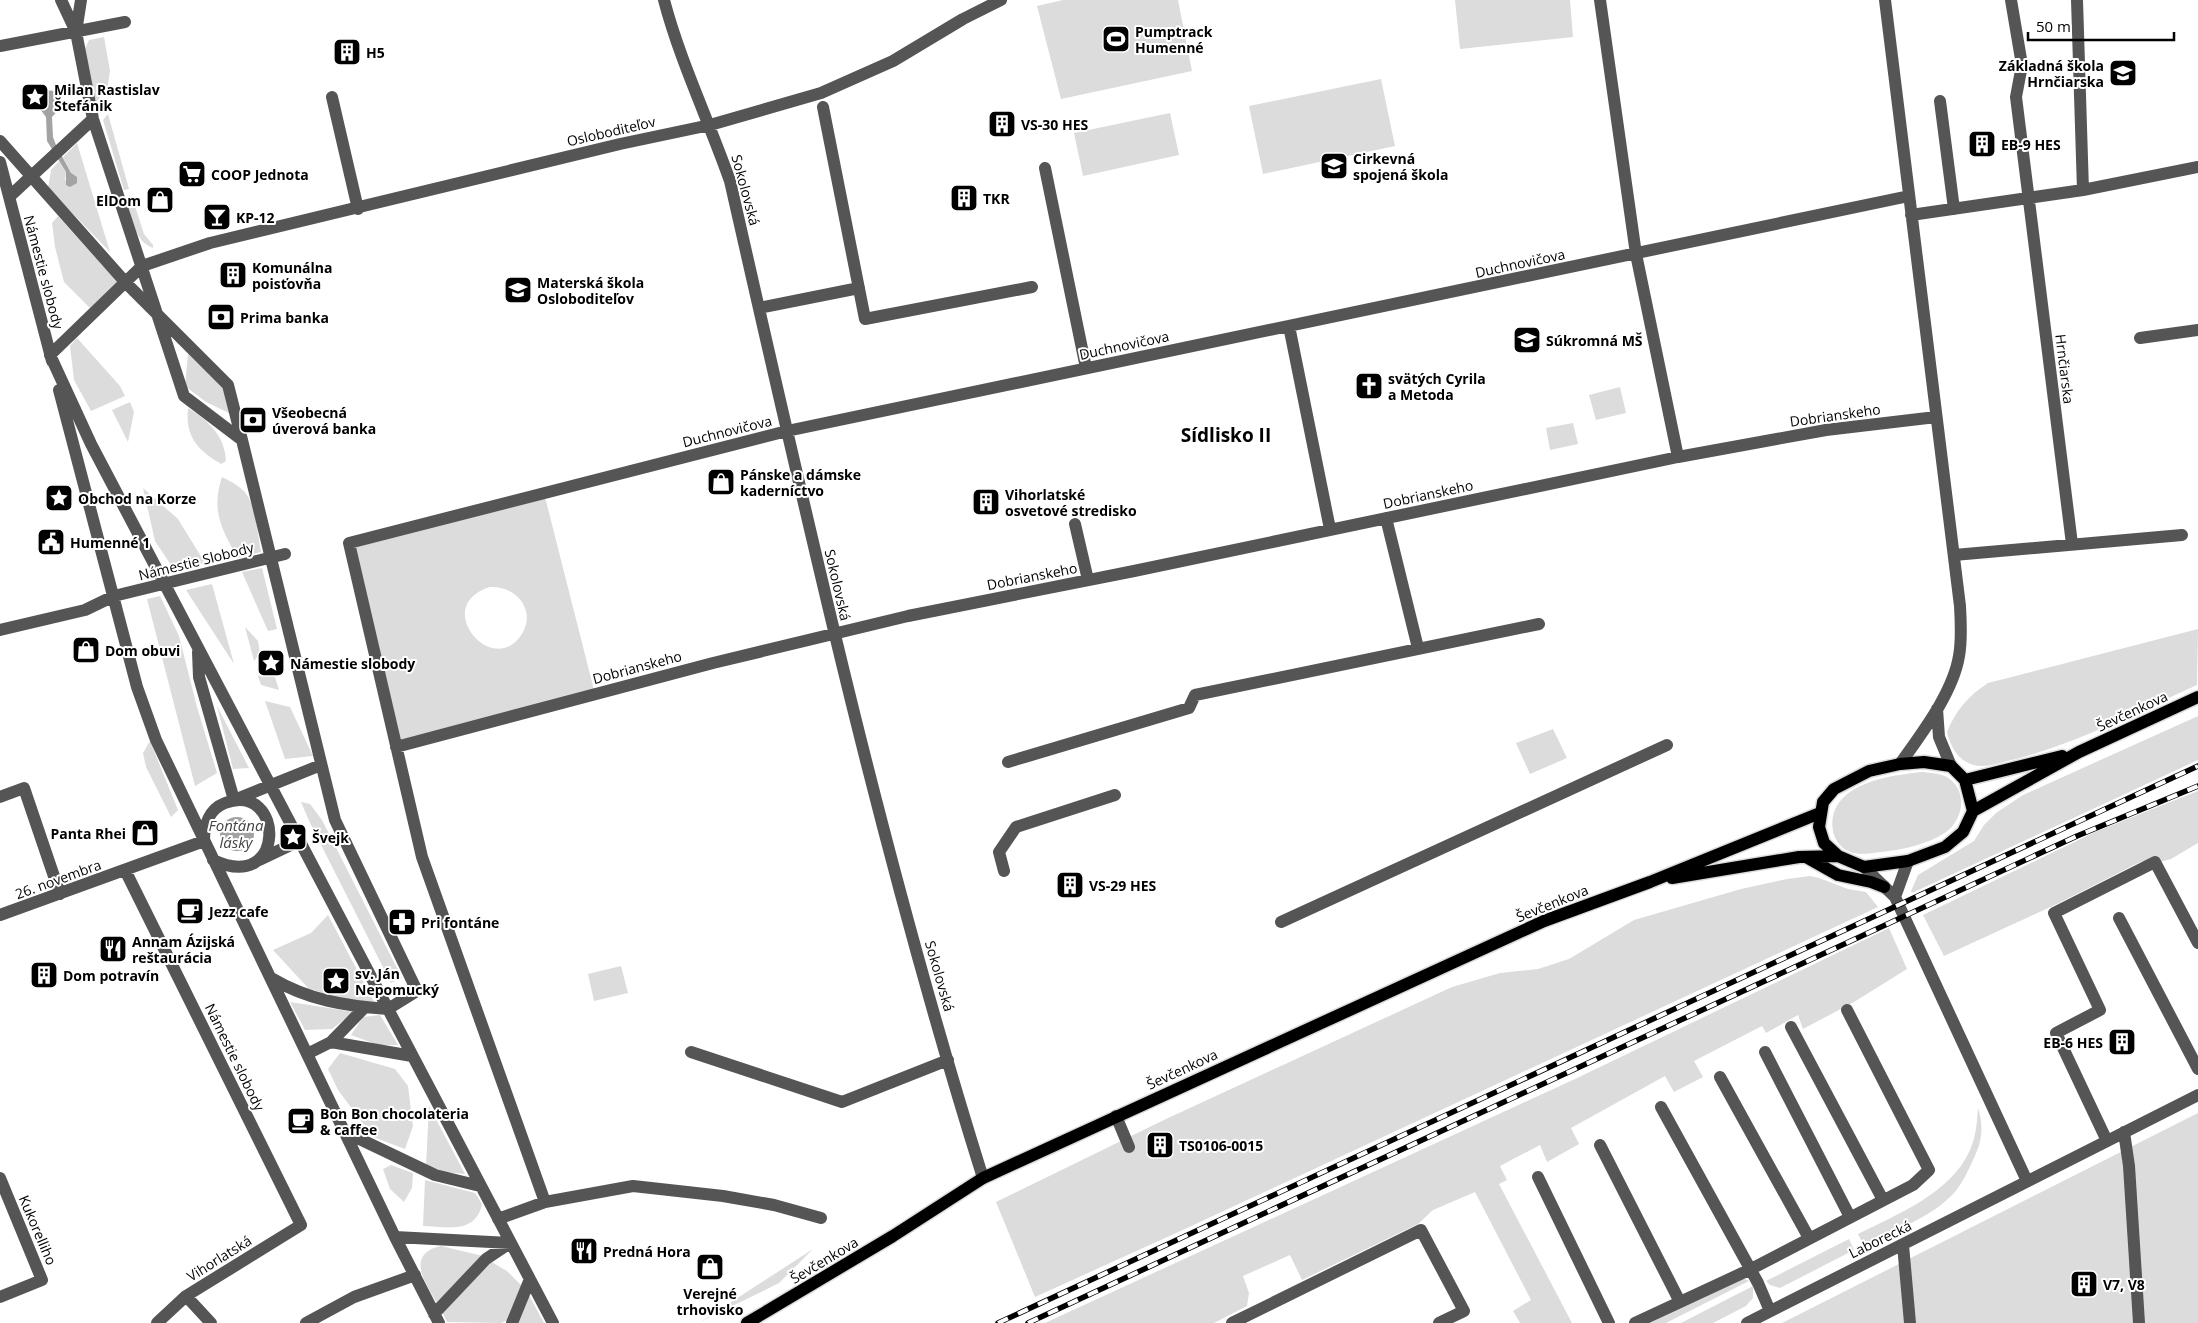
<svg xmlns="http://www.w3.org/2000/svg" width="2198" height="1323" viewBox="0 0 2198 1323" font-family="'Open Sans',sans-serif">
<rect width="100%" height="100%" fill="#fff"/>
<!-- green -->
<path fill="#dcdcdc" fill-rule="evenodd" d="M 1063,0 L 1178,0 L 1192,71 L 1061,99 L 1037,6 Z
M 1455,0 L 1570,0 L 1573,37 L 1460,49 Z
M 104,37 L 110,71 L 107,90 L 96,102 L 84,51 L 89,40 Z
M 1381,79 L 1395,146 L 1263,174 L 1249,106 Z
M 1170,113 L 1179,155 L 1083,176 L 1074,133 Z
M 108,114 L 129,189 L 124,190 L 103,120 Z
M 77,143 L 110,252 L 48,188 L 51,170 L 59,161 L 66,172 L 65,181 L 71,173 L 63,157 Z
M 134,203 L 144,234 L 153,245 L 153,248 C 135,241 133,222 128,205 Z
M 58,216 L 118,283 L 90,308 L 64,282 L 55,247 L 52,223 Z
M 77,338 L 120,386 L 125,396 L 91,411 L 74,380 L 70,346 Z
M 188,354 L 224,388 L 229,413 L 206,402 L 185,386 Z
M 1620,387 L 1626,413 L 1596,420 L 1589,395 Z
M 130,402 L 134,412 L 128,442 L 112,410 Z
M 188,408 C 209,421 225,436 226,461 L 221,464 C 197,450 185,436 188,408 Z
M 1573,423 L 1578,444 L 1550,450 L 1546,428 Z
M 222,477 C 230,481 242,487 247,495 C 256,509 258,536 261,552 L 238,558 C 221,529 211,510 222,477 Z
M 143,488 L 178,519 L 205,563 L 175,571 L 155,541 Z
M 544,493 L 595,694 L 396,747 L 349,543 ZM 490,587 C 514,585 536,608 523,632 C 495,682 429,606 490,587 Z
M 262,568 L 277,629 L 268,631 L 242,572 Z
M 212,584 L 234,664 L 186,590 Z
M 160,596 L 179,636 L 197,707 L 217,773 L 195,786 L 147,599 Z
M 245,627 L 258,641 L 260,653 L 254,661 Z
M 2198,629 L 2197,685 C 2138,712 2079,742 2016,759 C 2005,761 1993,766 1982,766 C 1962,766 1951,750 1947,732 C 1956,710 1968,696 1988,683 Z
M 271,664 L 279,690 L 261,685 L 258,676 Z
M 265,701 L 290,707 L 313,756 L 285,759 Z
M 217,706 L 249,768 L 233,769 Z
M 2198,716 L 2198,760 L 1912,893 L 1911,891 L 1918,875 L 1974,841 L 1984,825 L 1996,813 L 2023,795 Z
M 1553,729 L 1567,758 L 1530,774 L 1516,743 Z
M 150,741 L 178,810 L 171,817 L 146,767 L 143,753 Z
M 1921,772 C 1931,773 1939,773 1947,777 C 1968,790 1964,819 1946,832 C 1929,844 1902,850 1881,852 C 1872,853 1863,855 1854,853 C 1829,847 1826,814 1843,798 C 1862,779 1896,775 1921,772 Z
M 2198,791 L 2198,843 L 2171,859 L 2160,862 L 2154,858 L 2138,863 L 2059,903 L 1944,956 L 1923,915 L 2095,832 Z
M 301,802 L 310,804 L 322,820 L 402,978 L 391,983 L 310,823 Z
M 1810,876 L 1819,878 L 1848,889 L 1866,892 L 1878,907 L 1185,1229 L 1035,1297 L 996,1202 L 1166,1119 L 1452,987 L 1500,973 L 1538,969 L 1569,959 L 1634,920 L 1741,889 L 1787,879 Z
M 328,915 L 374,1002 L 340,999 L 308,988 L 273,950 L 311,933 Z
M 1889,928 L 1907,969 L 1854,1002 L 1803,1029 L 1798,1015 L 1766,1033 L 1762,1026 L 1694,1061 L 1703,1077 L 1674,1092 L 1665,1076 L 1571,1128 L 1579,1144 L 1547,1162 L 1540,1145 L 1500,1166 L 1507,1180 L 1499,1184 L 1572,1323 L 1520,1323 L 1513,1311 L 1531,1300 L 1475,1192 L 1433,1210 L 1418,1224 L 1302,1280 L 1290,1255 L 1243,1276 L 1249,1293 L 1247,1306 L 1214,1323 L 1045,1323 L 1575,1079 Z
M 621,966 L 628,993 L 594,1001 L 588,974 Z
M 290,1002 L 354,1012 L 332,1029 L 305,1030 Z
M 380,1015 L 398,1045 L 378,1045 L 351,1035 L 363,1017 Z
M 340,1053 L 395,1069 L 408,1086 L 413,1126 L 405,1149 L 373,1137 L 338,1090 L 328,1069 Z
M 429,1106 L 465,1174 L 444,1172 L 426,1166 Z
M 1978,1108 C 1984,1127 1982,1142 1973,1160 C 1968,1171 1962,1184 1954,1193 C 1931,1218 1893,1231 1864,1246 L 1858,1234 C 1898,1214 1951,1193 1970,1150 C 1976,1137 1977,1122 1978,1108 Z
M 2198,1113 L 2198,1323 L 1782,1323 Z
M 391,1165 L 413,1173 L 412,1188 L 404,1202 L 390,1189 L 383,1169 Z
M 425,1180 L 475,1193 L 482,1204 C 476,1234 447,1227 423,1226 Z
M 1849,1239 L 1854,1250 L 1780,1288 L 1770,1285 L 1766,1281 Z
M 441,1246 L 483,1256 L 438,1305 C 431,1291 410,1265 427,1252 C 430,1249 437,1247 441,1246 Z
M 813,1249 L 779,1283 L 702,1321 Z
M 490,1261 L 507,1271 L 523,1287 L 508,1320 L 501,1323 L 447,1322 L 442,1312 Z
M 1743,1278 L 1749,1281 L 1666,1323 L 1650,1323 L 1735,1279 Z
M 1753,1286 L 1753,1298 L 1746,1306 L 1713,1323 L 1681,1323 Z
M 529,1295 L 544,1323 L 517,1323 Z"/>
<!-- water -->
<path fill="#a3a3a3" d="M 45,90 L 54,91 L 61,100 L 61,107 L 52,117 L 53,137 L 56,145 L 71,173 L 77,177 L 77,183 L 70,187 L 66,185 L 66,172 L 47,141 L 46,117 L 37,105 L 38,96 Z
M220 834a17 17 0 1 1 34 0a17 17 0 1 1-34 0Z"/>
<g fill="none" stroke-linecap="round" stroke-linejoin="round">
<defs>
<path id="major" d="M 1965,780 L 2062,756
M 1973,811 L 1965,780 L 1951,766 L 1924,762 L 1900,764 L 1869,771 L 1834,789 L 1823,802 L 1819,827 L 1824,843 L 1838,856 L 1864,867 L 1908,861 L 1945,847 L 1963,832 L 1973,811 L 2079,752 L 2198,697
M 1806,857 L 1838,875 L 1871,882 L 1884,887
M 1672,878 L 1799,857 L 1838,856
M 747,1323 L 893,1236 L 983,1178 L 1544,921 L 1650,882 L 1820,813"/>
</defs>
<!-- major casing -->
<use href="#major" stroke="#dbdbdb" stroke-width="15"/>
<!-- minor -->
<path stroke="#555" stroke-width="12" d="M 61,0 L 76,32 L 93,119 L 184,396 L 242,440 L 335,820 L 417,991 L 388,1009 L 553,1323
M 664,0 C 680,61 709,121 730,181 C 806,515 880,850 983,1178
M 1600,0 L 1636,254 L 1678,457
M 1885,0 L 1960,606 C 1961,623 1962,640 1959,656 C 1953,693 1921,734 1900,764
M 2011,0 L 2022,65 L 2016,97 L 2072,544
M 2077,0 L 2083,190
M 76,32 L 81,0
M 0,46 L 125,22
M 332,97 L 358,209
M 1940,101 L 1954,209
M 823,107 L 865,319 L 1032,287
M 0,141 L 126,283 L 228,385 L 242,440
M 0,162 L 52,361
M 1045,168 L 1086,368
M 9,197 L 93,119
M 1911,215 L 2083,190 L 2198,167
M 759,308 L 859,288
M 1289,326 L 1330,529
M 2140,338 L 2198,330
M 59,390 L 137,687 L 156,740 L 395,1237 L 439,1323
M 1386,518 L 1418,648
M 1075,524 L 1088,580
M 1954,555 L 2182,535
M 0,630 L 85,610 L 114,596 L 285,554
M 198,652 L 199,677 L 234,800 L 321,765
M 1937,709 L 1939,737 L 1951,766
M 396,747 L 713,663 L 908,616 L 1134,571 L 1678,457 L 1826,430 L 1936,417
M 1008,762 L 1189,708 L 1195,695 L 1539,624
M 0,797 L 24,788 L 60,894
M 259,860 L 299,841
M 1864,867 L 1895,897 L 2027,1181
M 125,870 L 301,1225 L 186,1296 L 157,1323
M 1004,871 L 999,852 L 1016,827 L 1115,795
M 1895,897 L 1908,861
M 0,915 L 204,841 C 204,825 209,809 225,803 C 285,781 287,895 213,860
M 2119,918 L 2198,1069
M 1281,922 L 1667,745
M 271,978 C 308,1000 345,1006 388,1009
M 388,1009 L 91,444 L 50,355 L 142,266 L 210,243 L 620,144 L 710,125 L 821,93 L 893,61 L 963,19 L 1001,0
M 1791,1027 L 1883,1200
M 331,1042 L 365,1007
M 691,1052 L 842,1102 L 948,1060
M 1765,1052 L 1850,1217
M 307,1054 L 331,1042 L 412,1056
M 1720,1077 L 1809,1238
M 1661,1107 L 1758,1283 L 1770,1311
M 1116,1116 L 1129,1147
M 345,1132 L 435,1175 L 480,1186
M 2124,1132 L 2129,1166 L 2139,1323
M 2107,1141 L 2056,1033 L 2100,1010 L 2054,913 L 2155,862 L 2198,943
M 1600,1145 L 1680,1302
M 1538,1177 L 1609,1323
M 0,1178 L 42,1280 L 0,1297
M 545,1202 L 422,857 L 349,543 L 787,431 L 1909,196
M 498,1219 L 545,1202 L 633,1186 L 723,1196 L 774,1205 L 821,1218
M 395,1237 L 510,1243
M 1903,1245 L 1910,1323
M 186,1296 L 211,1323
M 434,1314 L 486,1259 L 510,1243
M 306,1323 L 354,1297 L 415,1275
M 512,1323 L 530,1279
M 1232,1323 L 1421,1230 L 1464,1311 L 1439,1323
M 1635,1323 L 1751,1269 L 1913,1185 L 1929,1170 L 1847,1010
M 1747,1323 L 2198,1095"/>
<!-- major -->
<use href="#major" stroke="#000" stroke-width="12"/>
<defs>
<path id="rail" d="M 998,1323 L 2198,766
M 1028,1323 L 2077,836 L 2198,786"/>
</defs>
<!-- rail casing -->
<use href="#rail" stroke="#000" stroke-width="5.5"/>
<!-- rail -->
<use href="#rail" stroke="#fff" stroke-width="4" stroke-dasharray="11" stroke-linecap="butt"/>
</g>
<!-- icons -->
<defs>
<symbol id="stadium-square" viewBox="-11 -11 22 22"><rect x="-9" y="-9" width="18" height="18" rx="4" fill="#000" stroke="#fff"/><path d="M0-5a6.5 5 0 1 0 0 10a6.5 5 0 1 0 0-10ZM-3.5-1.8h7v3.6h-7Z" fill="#fff"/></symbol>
<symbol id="building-square" viewBox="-11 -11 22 22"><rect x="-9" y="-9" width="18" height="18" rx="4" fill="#000" stroke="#fff"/><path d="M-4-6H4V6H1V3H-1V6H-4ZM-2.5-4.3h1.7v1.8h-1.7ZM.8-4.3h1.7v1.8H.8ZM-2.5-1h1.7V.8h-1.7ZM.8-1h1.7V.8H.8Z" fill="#fff"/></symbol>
<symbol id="school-square" viewBox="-11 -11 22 22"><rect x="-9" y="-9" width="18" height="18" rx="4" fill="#000" stroke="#fff"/><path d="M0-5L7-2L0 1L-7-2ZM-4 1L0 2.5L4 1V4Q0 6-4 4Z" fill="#fff"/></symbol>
<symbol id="sight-square" viewBox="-11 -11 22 22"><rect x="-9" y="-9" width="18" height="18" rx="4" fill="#000" stroke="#fff"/><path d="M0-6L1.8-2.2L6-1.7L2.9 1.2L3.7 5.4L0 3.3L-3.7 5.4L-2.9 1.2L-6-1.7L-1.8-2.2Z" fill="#fff"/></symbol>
<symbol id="supermarket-square" viewBox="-11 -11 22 22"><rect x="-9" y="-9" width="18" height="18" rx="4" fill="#000" stroke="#fff"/><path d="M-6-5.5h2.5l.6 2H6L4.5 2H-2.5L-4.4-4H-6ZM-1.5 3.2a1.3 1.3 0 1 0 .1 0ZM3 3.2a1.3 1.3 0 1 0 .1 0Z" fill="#fff"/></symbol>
<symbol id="shop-square" viewBox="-11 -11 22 22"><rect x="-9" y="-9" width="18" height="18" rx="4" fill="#000" stroke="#fff"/><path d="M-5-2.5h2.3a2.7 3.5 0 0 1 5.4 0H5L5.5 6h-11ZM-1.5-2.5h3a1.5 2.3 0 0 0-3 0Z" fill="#fff"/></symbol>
<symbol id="bar-square" viewBox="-11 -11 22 22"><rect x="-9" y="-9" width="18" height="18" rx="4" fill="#000" stroke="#fff"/><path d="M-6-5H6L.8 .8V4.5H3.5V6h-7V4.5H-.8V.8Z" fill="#fff"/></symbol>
<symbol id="bank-square" viewBox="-11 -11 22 22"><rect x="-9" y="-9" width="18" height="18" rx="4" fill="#000" stroke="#fff"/><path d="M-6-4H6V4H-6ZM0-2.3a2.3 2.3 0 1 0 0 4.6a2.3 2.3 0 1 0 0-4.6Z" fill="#fff"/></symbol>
<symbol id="church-square" viewBox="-11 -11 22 22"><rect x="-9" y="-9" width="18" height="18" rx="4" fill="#000" stroke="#fff"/><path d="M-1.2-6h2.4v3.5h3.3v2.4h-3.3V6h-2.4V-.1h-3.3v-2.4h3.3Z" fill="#fff"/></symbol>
<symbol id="civic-square" viewBox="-11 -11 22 22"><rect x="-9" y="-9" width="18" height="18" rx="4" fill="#000" stroke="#fff"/><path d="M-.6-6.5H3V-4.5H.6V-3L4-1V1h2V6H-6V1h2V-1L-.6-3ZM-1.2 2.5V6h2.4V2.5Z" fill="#fff"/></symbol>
<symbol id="cafe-square" viewBox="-11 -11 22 22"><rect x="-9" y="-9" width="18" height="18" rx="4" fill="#000" stroke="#fff"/><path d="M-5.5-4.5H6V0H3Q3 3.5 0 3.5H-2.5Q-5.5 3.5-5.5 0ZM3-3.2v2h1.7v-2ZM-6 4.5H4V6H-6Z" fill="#fff"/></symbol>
<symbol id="pharmacy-square" viewBox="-11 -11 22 22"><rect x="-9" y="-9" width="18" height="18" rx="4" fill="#000" stroke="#fff"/><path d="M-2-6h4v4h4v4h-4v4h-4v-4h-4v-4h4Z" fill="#fff"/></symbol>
<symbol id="restaurant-square" viewBox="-11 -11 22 22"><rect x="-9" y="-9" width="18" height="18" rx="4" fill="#000" stroke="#fff"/><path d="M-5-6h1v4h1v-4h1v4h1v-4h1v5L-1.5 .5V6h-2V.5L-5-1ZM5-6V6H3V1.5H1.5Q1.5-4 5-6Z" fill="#fff"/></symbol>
</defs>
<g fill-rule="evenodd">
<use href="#stadium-square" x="1100" y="23" width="32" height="32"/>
<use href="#building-square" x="331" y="36" width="32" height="32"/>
<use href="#school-square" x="2107" y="57" width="32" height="32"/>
<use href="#sight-square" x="19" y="81" width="32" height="32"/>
<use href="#building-square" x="986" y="108" width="32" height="32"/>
<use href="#building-square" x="1966" y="128" width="32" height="32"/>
<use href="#school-square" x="1318" y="150" width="32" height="32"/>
<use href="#supermarket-square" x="176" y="158" width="32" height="32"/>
<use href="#building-square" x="948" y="182" width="32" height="32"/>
<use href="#shop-square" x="144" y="184" width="32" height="32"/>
<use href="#bar-square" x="201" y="201" width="32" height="32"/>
<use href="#building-square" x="217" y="259" width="32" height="32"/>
<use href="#school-square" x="502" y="274" width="32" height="32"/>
<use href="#bank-square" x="205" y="301" width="32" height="32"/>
<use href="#school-square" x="1511" y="324" width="32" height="32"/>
<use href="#church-square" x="1353" y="370" width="32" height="32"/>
<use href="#bank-square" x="237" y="404" width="32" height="32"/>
<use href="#shop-square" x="705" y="466" width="32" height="32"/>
<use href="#sight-square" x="43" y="482" width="32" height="32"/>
<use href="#building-square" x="970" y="486" width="32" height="32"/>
<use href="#civic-square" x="35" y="526" width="32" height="32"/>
<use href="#shop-square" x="70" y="634" width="32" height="32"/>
<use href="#sight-square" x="255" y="647" width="32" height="32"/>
<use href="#shop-square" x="129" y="817" width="32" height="32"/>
<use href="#sight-square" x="277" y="821" width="32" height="32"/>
<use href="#building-square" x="1054" y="869" width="32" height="32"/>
<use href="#cafe-square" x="174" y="895" width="32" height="32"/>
<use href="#pharmacy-square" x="386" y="906" width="32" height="32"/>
<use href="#restaurant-square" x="97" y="933" width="32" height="32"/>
<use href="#building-square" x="28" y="959" width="32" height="32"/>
<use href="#sight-square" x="320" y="965" width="32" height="32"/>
<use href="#building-square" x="2106" y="1026" width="32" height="32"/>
<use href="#cafe-square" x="285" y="1105" width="32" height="32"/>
<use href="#building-square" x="1144" y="1129" width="32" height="32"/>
<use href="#restaurant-square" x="568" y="1235" width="32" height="32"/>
<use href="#shop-square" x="694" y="1251" width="32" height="32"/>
<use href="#building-square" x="2068" y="1268" width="32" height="32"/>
</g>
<g text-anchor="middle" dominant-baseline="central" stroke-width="4" stroke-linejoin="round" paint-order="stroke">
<!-- poi labels -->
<g font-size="14" font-weight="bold" fill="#000" stroke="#fff" text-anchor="start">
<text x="1135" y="31">Pumptrack<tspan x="1135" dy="16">Humenné</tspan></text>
<text x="366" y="52">H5</text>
<text x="2104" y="65" text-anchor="end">Základná škola<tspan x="2104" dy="16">Hrnčiarska</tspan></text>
<text x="54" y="89">Milan Rastislav<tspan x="54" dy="16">Štefánik</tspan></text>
<text x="1021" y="124">VS-30 HES</text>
<text x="2001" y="144">EB-9 HES</text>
<text x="1353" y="158">Cirkevná<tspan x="1353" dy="16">spojená škola</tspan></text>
<text x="211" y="174">COOP Jednota</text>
<text x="983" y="198">TKR</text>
<text x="141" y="200" text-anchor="end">ElDom</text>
<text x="236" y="217">KP-12</text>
<text x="252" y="267">Komunálna<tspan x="252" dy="16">poisťovňa</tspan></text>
<text x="537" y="282">Materská škola<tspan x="537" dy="16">Osloboditeľov</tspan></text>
<text x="240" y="317">Prima banka</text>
<text x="1546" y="340">Súkromná MŠ</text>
<text x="1388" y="378">svätých Cyrila<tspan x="1388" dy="16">a Metoda</tspan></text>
<text x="272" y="412">Všeobecná<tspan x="272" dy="16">úverová banka</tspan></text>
<text x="740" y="474">Pánske a dámske<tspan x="740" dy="16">kaderníctvo</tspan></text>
<text x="1005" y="494">Vihorlatské<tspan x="1005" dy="16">osvetové stredisko</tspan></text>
<text x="78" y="498">Obchod na Korze</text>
<text x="70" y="542">Humenné 1</text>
<text x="105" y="650">Dom obuvi</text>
<text x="290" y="663">Námestie slobody</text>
<text x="126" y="833" text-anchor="end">Panta Rhei</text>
<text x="312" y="837">Švejk</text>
<text x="1089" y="885">VS-29 HES</text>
<text x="209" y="911">Jezz cafe</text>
<text x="421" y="922">Pri fontáne</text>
<text x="132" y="941">Annam Ázijská<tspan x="132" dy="16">reštaurácia</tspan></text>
<text x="355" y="973">sv. Ján<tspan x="355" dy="16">Nepomucký</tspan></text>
<text x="63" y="975">Dom potravín</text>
<text x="2103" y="1042" text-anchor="end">EB-6 HES</text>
<text x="320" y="1113">Bon Bon chocolateria<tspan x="320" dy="16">&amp; caffee</tspan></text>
<text x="1179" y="1145">TS0106-0015</text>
<text x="603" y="1251">Predná Hora</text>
<text x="2103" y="1284">V7, V8</text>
<text x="710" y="1293" text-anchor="middle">Verejné<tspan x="710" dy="16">trhovisko</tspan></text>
</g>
<!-- street labels -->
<g font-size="14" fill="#000" stroke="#fff">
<text transform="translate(611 131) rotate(-13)">Osloboditeľov</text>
<text transform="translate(746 190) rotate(75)">Sokolovská</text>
<text transform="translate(1520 263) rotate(-12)">Duchnovičova</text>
<text transform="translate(44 272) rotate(75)">Námestie slobody</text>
<text transform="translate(1124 345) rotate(-12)">Duchnovičova</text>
<text transform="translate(2065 369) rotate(83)">Hrnčiarska</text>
<text transform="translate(1835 415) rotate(-8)">Dobrianskeho</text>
<text transform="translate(727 431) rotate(-14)">Duchnovičova</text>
<text transform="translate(1428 494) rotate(-12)">Dobrianskeho</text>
<text transform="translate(196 561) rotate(-14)">Námestie Slobody</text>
<text transform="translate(1032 576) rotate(-11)">Dobrianskeho</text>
<text transform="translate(838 585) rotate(77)">Sokolovská</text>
<text transform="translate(637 667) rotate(-15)">Dobrianskeho</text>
<text transform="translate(2132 711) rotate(-25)">Ševčenkova</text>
<text transform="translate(58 879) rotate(-20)">26. novembra</text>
<text transform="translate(1552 903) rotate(-22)">Ševčenkova</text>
<text transform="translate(940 976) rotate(74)">Sokolovská</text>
<text transform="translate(235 1057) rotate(64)">Námestie slobody</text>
<text transform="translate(1182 1069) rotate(-25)">Ševčenkova</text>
<text transform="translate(38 1230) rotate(67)">Kukorelliho</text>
<text transform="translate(1880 1239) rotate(-26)">Laborecká</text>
<text transform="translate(219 1258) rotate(-32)">Vihorlatská</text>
<text transform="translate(824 1260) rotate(-31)">Ševčenkova</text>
</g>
<!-- water labels -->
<g font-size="15" font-style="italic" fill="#444" stroke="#fff">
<text x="236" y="825">Fontána<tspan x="236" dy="17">lásky</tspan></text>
</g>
<!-- district labels -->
<g font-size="19" font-weight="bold" fill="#000" stroke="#fff">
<text x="1226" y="435">Sídlisko II</text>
</g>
</g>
<!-- scale -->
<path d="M2028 32v8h146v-8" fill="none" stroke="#000000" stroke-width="2.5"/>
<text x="2036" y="32" font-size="15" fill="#000000" stroke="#ffffff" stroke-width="4" paint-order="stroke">50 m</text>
</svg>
